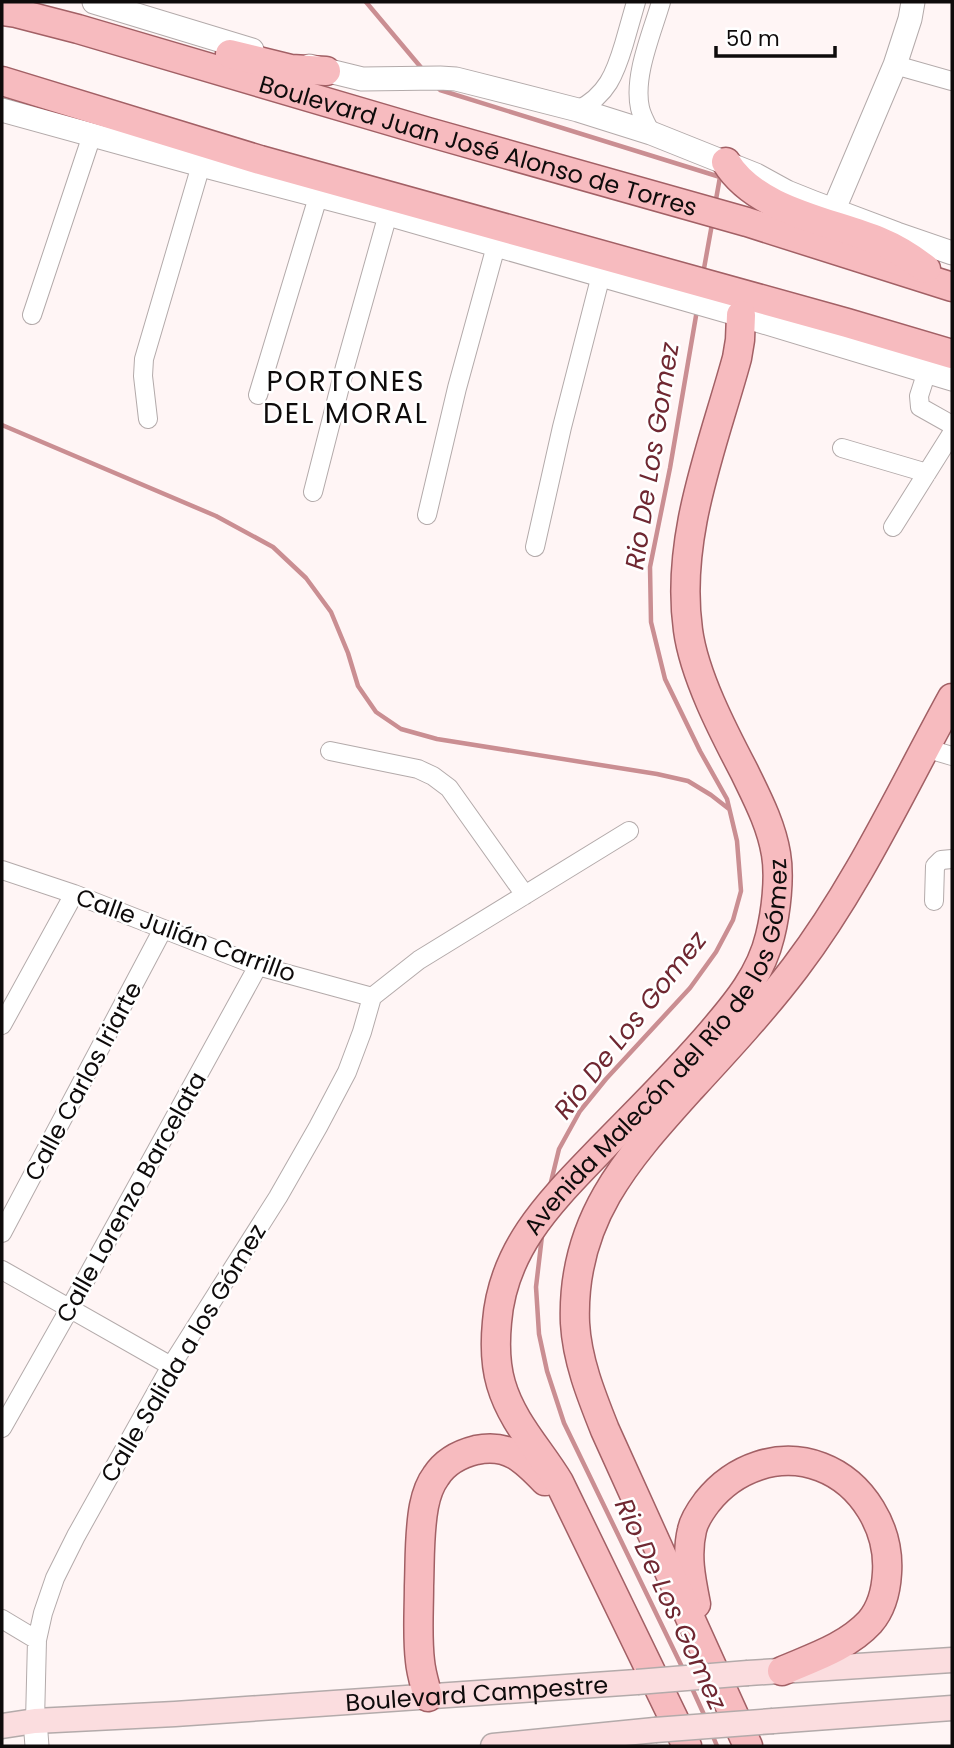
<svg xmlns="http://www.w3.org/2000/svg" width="954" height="1748" viewBox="0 0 954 1748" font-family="Poppins,sans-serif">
<rect width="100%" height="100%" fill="#fff5f5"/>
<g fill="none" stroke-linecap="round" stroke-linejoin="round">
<!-- stream -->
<path stroke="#ca8e92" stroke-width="4.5" d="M 366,2 L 424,71
M 436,86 L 440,90 L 720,177 L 715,205
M 703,274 L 712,224
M 2,425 L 216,516 L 273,547 L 306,578 L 331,612 L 348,653 L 358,686 L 376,712 L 401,729 L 437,739 L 657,774 L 688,781 L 711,795 L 729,809
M 550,1186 L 559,1149 L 580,1111 L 606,1079 L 690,988 L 716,952 L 733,920 L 741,891 L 737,841 L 727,799 L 700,751 L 665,679 L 651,622 L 650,567 L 670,468 L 697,310
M 542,1236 L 536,1287 L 539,1334 L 547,1371 L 564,1423 L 684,1671
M 691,1686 L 706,1719
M 712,1734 L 717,1746"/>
<defs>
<path id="minor" d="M 895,65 L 952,81
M 578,110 C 607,95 615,74 624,44 C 628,30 632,16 636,2
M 651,133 C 647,125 642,117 640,108 C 633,76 652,33 661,2
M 32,315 L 92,135
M 927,371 L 919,396 L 920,407 L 952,425
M 258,395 L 318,197
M 148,419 L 143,376 L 144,359 L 201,165
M 842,448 L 927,473
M 313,492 L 345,367 L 388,214
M 427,515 L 457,388 L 496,246
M 893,527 L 952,433
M 535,547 L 562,427 L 601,275
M 925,748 L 952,756
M 330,751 L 418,769 L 433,776 L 449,788 L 525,895
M 2,870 L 74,894 L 258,966 L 372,997
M 934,901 L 935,866 L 941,860 L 952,859
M 372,997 L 419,960 L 629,831
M 2,1025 L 74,894
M 2,1233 L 163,929
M 2,1270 L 171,1366
M 2,1428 L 70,1308 L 258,966
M 2,1619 L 37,1640
M 35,1721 L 37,1640 L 43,1613 L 55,1578 L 76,1536 L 171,1366 L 278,1197 L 318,1127 L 347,1072 L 362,1032 L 372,997"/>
<path id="tertiary" d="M 94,2 L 252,50
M 309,66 L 362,79 L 440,78 L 456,79 L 578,110 L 651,133 L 756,175 L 787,192 L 812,202 L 897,234 L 952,253
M 2,110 L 201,165 L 388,214 L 737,314 L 952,379
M 834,209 L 895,65 L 910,19 L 913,2
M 35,1721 L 37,1746"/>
<g id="secondary">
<path d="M 748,1673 L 952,1660"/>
<path d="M 773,1721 L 952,1708"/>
<path id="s1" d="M 2,1726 L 35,1721 L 175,1714 L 637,1682"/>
<path d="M 493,1746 L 655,1730"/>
</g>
<g id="primary">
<path id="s2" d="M 2,11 L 16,13 L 78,29 L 428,132 L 747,222 L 952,287"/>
<path d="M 230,54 L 291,69 L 326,71"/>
<path d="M 2,81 L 260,160 L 847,323 L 952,354"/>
<path d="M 726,162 C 756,211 830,221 879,241 C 896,248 912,258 926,269"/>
<path d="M 696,1604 C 691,1579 686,1555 692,1530 C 694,1520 701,1510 707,1502 C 734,1468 779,1451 821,1467 C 863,1483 890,1529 887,1573 C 886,1591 882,1608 870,1622 C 847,1647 812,1658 782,1671"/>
<path d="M 428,1697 C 425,1685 421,1673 420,1661 C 417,1636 419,1611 419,1586 C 420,1559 419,1532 424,1506 C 426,1496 430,1484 436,1476 C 445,1462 460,1454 476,1450 C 508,1443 524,1459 545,1481"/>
<path id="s3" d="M 687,1746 L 559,1482 C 539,1449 512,1422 501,1384 C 495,1364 495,1343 497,1322 C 503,1246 553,1199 603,1147 C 640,1109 678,1072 712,1032 C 737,1003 761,974 770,936 C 776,912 780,877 776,854 C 771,824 757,798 744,771 C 723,731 694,675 688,630 C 675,537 713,446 737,358 L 740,340 L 741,315"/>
<path d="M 748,1746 L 605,1430 C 591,1395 577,1360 575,1323 C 571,1220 627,1159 691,1088 C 727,1049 763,1010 795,968 C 858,885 902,789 952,698"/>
</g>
</defs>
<!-- minor casing -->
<use href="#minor" stroke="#b3aaaa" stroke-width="20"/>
<!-- tertiary casing -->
<use href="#tertiary" stroke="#b3aaaa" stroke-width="25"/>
<!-- secondary casing -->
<use href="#secondary" stroke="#b3aaaa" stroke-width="27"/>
<!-- primary casing -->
<use href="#primary" stroke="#a26065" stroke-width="31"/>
<!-- minor -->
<use href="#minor" stroke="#fff" stroke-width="18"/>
<!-- tertiary -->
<use href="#tertiary" stroke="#fff" stroke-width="23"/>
<!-- secondary -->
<use href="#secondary" stroke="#fbdddf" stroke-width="24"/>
<!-- primary -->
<use href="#primary" stroke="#f7bbbf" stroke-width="28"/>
<defs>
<path id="secondary-bridge" d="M 637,1682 L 748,1673
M 655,1730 L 773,1721"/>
</defs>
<!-- secondary-bridge casing -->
<use href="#secondary-bridge" stroke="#b3aaaa" stroke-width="27" stroke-linecap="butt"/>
<!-- secondary-bridge -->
<use href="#secondary-bridge" stroke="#fbdddf" stroke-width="24"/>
</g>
<g text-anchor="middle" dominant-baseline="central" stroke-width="5" stroke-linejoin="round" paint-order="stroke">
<!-- street labels -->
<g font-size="24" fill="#0e0b0b" stroke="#fff">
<text stroke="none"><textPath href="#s2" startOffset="495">Boulevard Juan José Alonso de Torres</textPath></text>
<text transform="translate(186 935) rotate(20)">Calle Julián Carrillo</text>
<text stroke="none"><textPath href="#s3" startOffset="798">Avenida Malecón del Río de los Gómez</textPath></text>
<text transform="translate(83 1081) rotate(-62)">Calle Carlos Iriarte</text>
<text transform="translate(131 1197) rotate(-61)">Calle Lorenzo Barcelata</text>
<text transform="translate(183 1353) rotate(-59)">Calle Salida a los Gómez</text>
<text stroke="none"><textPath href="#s1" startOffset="476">Boulevard Campestre</textPath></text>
</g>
<!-- water labels -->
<g font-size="26" font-style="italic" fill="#6f2731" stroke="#fff">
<text transform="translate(652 456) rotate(-81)">Rio De Los Gomez</text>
<text transform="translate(630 1025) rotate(-52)">Rio De Los Gomez</text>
<text transform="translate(671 1604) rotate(65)">Rio De Los Gomez</text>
</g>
<!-- quarter labels -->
<g font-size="28" letter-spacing="2" fill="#0e0b0b" stroke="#fff">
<text x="346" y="381">PORTONES<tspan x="346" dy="32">DEL MORAL</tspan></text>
</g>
</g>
<!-- border -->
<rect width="954" height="1748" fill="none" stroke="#0e0b0b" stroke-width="7"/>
<!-- scale -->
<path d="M716 46v10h119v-10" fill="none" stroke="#0e0b0b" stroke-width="3.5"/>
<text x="726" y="46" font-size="21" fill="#0e0b0b" stroke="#ffffff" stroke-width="5" paint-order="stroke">50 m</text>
</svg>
